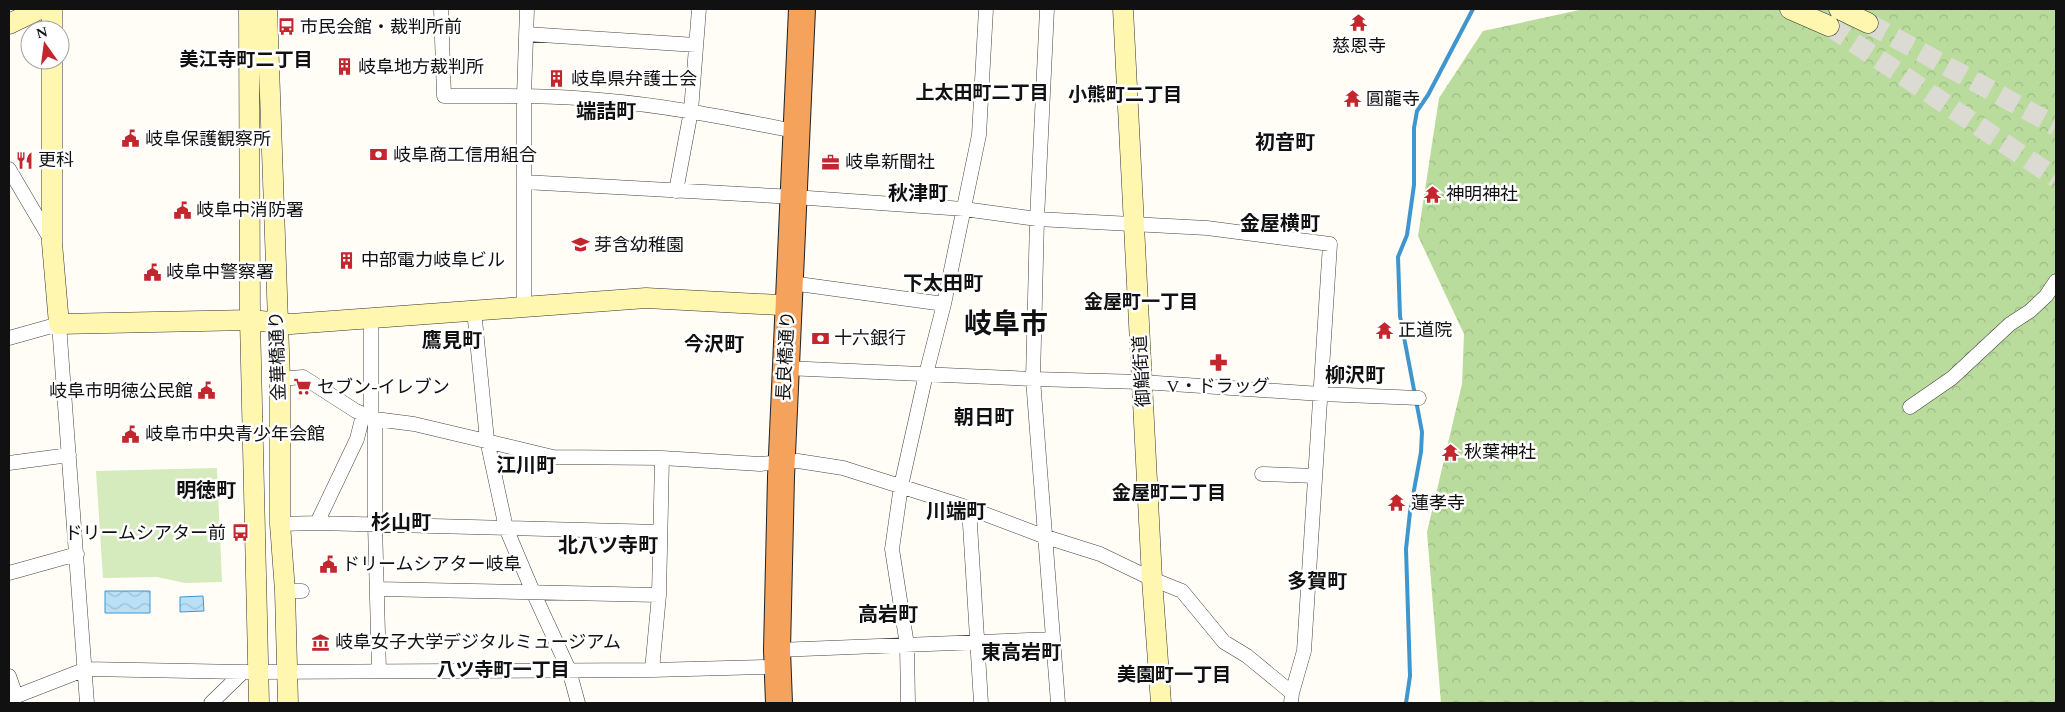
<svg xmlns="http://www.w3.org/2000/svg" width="2065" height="712" viewBox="0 0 2065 712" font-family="Spectral,'Noto Sans JP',serif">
<defs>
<pattern id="forest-crowns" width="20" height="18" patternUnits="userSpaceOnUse" patternTransform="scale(1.25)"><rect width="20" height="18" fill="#b9dc9c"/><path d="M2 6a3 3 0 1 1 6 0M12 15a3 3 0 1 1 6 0" fill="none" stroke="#9ebc85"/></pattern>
<pattern id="water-waves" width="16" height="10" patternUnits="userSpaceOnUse" patternTransform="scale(1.25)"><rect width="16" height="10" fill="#b9e0f7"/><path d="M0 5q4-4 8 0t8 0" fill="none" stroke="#9ebfd3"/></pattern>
</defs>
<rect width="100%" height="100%" fill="#fffdf5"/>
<!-- forest -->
<path fill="url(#forest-crowns)" d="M 1584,9 L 1783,9 L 1812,13 L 1819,9 L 2056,9 L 2056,703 L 1441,703 L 1427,532 L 1462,384 L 1464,334 L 1418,236 L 1439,98 L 1483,31 Z"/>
<!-- park -->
<path fill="#d5ebbd" d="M 217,468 L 222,582 L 185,583 L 157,577 L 103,578 L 96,471 Z"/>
<!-- water -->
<path fill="url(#water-waves)" stroke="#3f96cf" d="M 105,591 L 150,591 L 150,613 L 105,613 Z
M 203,596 L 204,611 L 180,612 L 180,597 Z"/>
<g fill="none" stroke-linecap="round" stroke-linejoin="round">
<!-- stream -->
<path stroke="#3f96cf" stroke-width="4" d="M 1406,703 L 1410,676 L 1406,549 L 1410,512 L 1421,452 L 1422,432 L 1400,316 L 1398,257 L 1407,235 L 1414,185 L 1414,128 L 1417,111 L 1428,95 L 1473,9"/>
<!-- secondary-tunnel -->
<path stroke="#dbdad3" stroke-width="20" stroke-dasharray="20 10" stroke-linecap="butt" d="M 1868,23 L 2056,126
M 1829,26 L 2056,178"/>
<defs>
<path id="street" d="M 441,9 L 444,96 C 497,96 548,95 600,100 C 662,105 723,117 784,129
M 1047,9 L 1037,219 L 1033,379 L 1058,703
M 526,34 L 696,45
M 9,169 L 52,242
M 524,182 L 794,197 L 964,209 L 1037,219 L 1207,228 L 1330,244 L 1304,651 L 1292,693
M 676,191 L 691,111 L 699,9
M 791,283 L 944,304
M 524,307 L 524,95 L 527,9
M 474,310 L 487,440 L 506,528 L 533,592 L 569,670 L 578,703
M 371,318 L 371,418
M 9,338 L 59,324 L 87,703
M 785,368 L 1033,379 L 1142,382 L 1321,394 L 1419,398
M 280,379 L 303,377 L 356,411 L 375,419 L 414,424 L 553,457 L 662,458 L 760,464 L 798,461 L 843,468 L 969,508 L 1043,536 L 1100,554 L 1152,579 L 1182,591 L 1224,642 L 1247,656 L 1292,693 L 1291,703
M 1910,407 L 1952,378 L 2010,324 L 2030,311 L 2046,296 L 2056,281
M 375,419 L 375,524 L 379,671
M 9,463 L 69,455
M 1262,474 L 1315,476
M 969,508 L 981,703
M 317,523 L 357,439 L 363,415
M 280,524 L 317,523 L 660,532
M 9,573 L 77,554
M 377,589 L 659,595
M 285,591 L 302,591
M 777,650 L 1053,639
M 652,670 L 659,595 L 662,458
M 9,676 L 16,696
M 9,699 L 86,669 L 243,672 L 652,670 L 768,667
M 211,703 L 243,672
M 908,703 L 907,645 L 892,549 L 901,486 L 926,374 L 944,304 L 979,135 L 986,9"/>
<path id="secondary" d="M 52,9 L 52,30
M 249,9 L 250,320 L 259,703
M 267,9 L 280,379 L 280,524 L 285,591 L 288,703
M 1123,9 L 1152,579 L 1161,703
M 1790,9 L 1829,26
M 1839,9 L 1868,23
M 9,24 L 40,9
M 52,60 L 52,243 L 59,324 L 250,320 L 291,324 L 646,298 L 779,305"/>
<path id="highway" d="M 779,703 L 777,650 L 781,477 L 802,9"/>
</defs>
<!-- street casing -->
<use href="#street" stroke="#444" stroke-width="15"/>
<!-- secondary casing -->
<use href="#secondary" stroke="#333" stroke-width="21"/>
<!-- highway casing -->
<use href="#highway" stroke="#222" stroke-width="28"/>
<!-- street -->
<use href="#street" stroke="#fff" stroke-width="14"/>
<!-- secondary -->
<use href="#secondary" stroke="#fff6b0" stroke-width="20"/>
<!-- highway -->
<use href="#highway" stroke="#f5a25d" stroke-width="26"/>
</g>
<!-- icons -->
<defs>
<symbol id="temple-bare" viewBox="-9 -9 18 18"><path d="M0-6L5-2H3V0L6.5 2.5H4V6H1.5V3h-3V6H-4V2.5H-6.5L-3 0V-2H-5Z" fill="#c4262e" stroke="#fff" stroke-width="2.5" paint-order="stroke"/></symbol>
<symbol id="bus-bare" viewBox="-9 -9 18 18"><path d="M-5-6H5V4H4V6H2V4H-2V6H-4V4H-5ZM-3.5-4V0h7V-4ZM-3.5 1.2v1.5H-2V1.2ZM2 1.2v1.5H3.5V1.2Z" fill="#c4262e" stroke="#fff" stroke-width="2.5" paint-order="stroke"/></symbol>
<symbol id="building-bare" viewBox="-9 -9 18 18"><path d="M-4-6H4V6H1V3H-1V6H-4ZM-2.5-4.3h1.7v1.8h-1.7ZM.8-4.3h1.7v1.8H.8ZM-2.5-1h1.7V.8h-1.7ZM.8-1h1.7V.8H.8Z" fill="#c4262e" stroke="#fff" stroke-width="2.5" paint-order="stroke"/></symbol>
<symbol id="civic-bare" viewBox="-9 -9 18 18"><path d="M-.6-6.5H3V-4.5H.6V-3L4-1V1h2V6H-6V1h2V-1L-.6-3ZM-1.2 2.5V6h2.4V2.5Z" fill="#c4262e" stroke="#fff" stroke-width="2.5" paint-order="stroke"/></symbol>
<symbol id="bank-bare" viewBox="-9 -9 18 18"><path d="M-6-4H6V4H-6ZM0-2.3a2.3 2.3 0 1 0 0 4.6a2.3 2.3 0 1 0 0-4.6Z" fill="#c4262e" stroke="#fff" stroke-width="2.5" paint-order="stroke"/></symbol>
<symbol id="restaurant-bare" viewBox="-9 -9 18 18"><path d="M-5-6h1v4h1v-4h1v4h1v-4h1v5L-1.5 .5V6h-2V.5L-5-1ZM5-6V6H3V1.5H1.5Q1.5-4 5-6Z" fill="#c4262e" stroke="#fff" stroke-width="2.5" paint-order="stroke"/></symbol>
<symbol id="office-bare" viewBox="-9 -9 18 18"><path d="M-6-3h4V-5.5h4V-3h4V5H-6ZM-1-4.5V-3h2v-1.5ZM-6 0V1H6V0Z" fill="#c4262e" stroke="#fff" stroke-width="2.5" paint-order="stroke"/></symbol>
<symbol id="school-bare" viewBox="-9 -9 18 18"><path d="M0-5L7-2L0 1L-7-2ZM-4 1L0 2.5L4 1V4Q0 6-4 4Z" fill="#c4262e" stroke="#fff" stroke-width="2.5" paint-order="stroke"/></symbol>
<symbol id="pharmacy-bare" viewBox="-9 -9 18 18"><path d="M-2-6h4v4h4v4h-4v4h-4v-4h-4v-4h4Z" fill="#c4262e" stroke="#fff" stroke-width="2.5" paint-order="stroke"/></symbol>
<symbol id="supermarket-bare" viewBox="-9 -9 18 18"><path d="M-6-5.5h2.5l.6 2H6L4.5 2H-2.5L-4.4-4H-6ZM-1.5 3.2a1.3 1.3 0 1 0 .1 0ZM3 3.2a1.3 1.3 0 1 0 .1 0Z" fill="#c4262e" stroke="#fff" stroke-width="2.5" paint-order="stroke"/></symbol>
<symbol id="museum-bare" viewBox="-9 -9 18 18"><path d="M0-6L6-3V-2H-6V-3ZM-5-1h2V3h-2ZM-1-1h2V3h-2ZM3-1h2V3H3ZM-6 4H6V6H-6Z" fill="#c4262e" stroke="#fff" stroke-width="2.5" paint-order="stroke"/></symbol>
</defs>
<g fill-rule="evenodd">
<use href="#temple-bare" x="1346" y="10" width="25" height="25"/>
<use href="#bus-bare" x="274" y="14" width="25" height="25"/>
<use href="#building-bare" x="332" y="54" width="25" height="25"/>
<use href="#building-bare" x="544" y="66" width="25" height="25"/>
<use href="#temple-bare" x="1340" y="86" width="25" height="25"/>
<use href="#civic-bare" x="118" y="126" width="25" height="25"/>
<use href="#bank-bare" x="366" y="142" width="25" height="25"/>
<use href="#restaurant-bare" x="12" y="148" width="25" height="25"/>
<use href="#office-bare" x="818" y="150" width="25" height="25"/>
<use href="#temple-bare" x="1420" y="182" width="25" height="25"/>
<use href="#civic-bare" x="170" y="198" width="25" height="25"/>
<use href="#school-bare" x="568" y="232" width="25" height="25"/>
<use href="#building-bare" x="334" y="248" width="25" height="25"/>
<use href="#civic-bare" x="140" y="260" width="25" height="25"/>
<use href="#temple-bare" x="1372" y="318" width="25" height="25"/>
<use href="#bank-bare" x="808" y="326" width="25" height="25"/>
<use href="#pharmacy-bare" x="1206" y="350" width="25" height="25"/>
<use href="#supermarket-bare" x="290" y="374" width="25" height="25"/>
<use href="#civic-bare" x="194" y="378" width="25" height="25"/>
<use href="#civic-bare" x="118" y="422" width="25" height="25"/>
<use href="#temple-bare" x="1438" y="440" width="25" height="25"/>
<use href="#temple-bare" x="1384" y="490" width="25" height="25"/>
<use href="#bus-bare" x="228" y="520" width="25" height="25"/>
<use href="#civic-bare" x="316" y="552" width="25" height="25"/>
<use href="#museum-bare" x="308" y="630" width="25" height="25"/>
</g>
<g text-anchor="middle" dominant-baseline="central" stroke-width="5" stroke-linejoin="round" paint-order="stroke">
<!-- poi labels -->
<g font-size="18" fill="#111" stroke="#fff" text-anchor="start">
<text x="300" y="27">市民会館・裁判所前</text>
<text x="1359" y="46" text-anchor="middle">慈恩寺</text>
<text x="358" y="67">岐阜地方裁判所</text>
<text x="571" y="79">岐阜県弁護士会</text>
<text x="1366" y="99">圓龍寺</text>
<text x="145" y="139">岐阜保護観察所</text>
<text x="393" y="155">岐阜商工信用組合</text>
<text x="38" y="160">更科</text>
<text x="845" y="162">岐阜新聞社</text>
<text x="1446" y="194">神明神社</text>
<text x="196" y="210">岐阜中消防署</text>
<text x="594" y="245">芽含幼稚園</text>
<text x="361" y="260">中部電力岐阜ビル</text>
<text x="166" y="272">岐阜中警察署</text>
<text x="1398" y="330">正道院</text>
<text x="834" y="338">十六銀行</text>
<text x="1218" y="386" text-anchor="middle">V・ドラッグ</text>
<text x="317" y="387">セブン-イレブン</text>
<text x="193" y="391" text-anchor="end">岐阜市明徳公民館</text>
<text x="145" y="434">岐阜市中央青少年会館</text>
<text x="1464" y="452">秋葉神社</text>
<text x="1411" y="503">蓮孝寺</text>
<text x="226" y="533" text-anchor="end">ドリームシアター前</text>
<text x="342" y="564">ドリームシアター岐阜</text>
<text x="335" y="642">岐阜女子大学デジタルミュージアム</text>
</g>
<!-- street labels -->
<g font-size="18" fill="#111" stroke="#fff">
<text transform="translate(278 356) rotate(-92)">金華橋通り</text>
<text transform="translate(786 356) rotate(-87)">長良橋通り</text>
<text transform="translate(1142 371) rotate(-93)">御鮨街道</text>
</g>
<!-- neighbourhood labels -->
<g font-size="19" font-weight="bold" fill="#111" stroke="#fff">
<text x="246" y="60">美江寺町二丁目</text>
<text x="982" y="93">上太田町二丁目</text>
<text x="1125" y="95">小熊町二丁目</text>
<text x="1141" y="302">金屋町一丁目</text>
<text x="1169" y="493">金屋町二丁目</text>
<text x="503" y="670">八ツ寺町一丁目</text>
<text x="1174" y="675">美園町一丁目</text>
</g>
<!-- quarter labels -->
<g font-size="20" font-weight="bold" fill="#111" stroke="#fff">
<text x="606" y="112">端詰町</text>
<text x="1285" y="143">初音町</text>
<text x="918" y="194">秋津町</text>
<text x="1280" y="224">金屋横町</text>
<text x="943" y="284">下太田町</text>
<text x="452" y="341">鷹見町</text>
<text x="714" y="345">今沢町</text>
<text x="1355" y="376">柳沢町</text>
<text x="984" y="418">朝日町</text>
<text x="526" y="466">江川町</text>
<text x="206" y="491">明徳町</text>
<text x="956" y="512">川端町</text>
<text x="401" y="523">杉山町</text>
<text x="608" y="546">北八ツ寺町</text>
<text x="1317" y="582">多賀町</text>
<text x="888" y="615">高岩町</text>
<text x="1021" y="653">東高岩町</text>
</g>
<!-- town labels -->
<g font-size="28" font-weight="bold" fill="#111" stroke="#fff">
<text x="1006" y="324">岐阜市</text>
</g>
</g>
<!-- border -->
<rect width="2065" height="712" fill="none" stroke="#111111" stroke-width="20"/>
<!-- north arrow -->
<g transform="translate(45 45) rotate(346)"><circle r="24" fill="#ffffff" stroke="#a0a0a0"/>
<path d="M0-4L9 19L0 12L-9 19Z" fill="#c4262e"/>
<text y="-8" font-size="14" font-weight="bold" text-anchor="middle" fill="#111111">N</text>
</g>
</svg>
